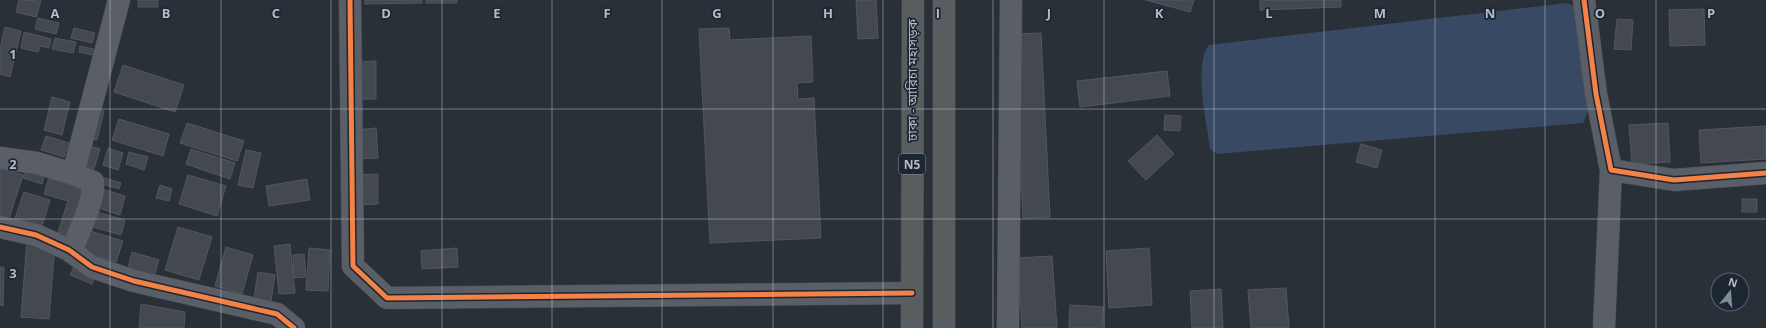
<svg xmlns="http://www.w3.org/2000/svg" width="1766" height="328" viewBox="0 0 1766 328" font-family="'Open Sans','Noto Sans Bengali',sans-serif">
<rect width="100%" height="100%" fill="#2a3038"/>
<!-- water -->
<path fill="#384963" d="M 1567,3 L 1577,7 L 1589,109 L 1583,123 L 1217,154 L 1210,149 C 1207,122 1193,66 1209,45 Z"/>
<!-- building -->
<path fill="#444950" stroke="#52575f" d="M 19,0 L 41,1 L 36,17 L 16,12 Z
M 138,0 L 158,0 L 158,7 L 138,7 Z
M 365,0 L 422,0 L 422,3 L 365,4 Z
M 426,0 L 457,0 L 457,3 L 426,3 Z
M 856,0 L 876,0 L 878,38 L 858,39 Z
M 1146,0 L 1194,0 L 1190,12 Z
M 1260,0 L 1341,0 L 1341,7 L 1260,10 Z
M 1704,9 L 1705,45 L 1670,46 L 1669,10 Z
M 38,18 L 59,23 L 56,34 L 35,29 Z
M 1617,19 L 1633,20 L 1631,50 L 1614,49 Z
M 5,27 L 21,31 L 10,77 L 0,74 L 0,49 Z
M 74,28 L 95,33 L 92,43 L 71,38 Z
M 729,28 L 730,40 L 811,36 L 813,82 L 797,83 L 798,99 L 814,98 L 821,238 L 710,243 L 699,29 Z
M 24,32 L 51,39 L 49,48 L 40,46 L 38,52 L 21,48 Z
M 1041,33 L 1050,217 L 1023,218 L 1014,34 Z
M 55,38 L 76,42 L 73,53 L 52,49 Z
M 80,46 L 116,54 L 113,67 L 95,63 L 97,56 L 79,52 Z
M 376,61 L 376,99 L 356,99 L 356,62 Z
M 123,65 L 184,85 L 175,112 L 114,92 Z
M 1167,71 L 1170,96 L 1080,107 L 1077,81 Z
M 52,97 L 70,102 L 62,135 L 44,130 Z
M 83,106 L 104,111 L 97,140 L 76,136 Z
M 1165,115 L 1181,116 L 1180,131 L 1164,130 Z
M 119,119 L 169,134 L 163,156 L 112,140 Z
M 187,123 L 244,141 L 237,161 L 180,143 Z
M 1668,123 L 1670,162 L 1632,164 L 1629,125 Z
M 1766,126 L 1766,159 L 1701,163 L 1699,130 Z
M 376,128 L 378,158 L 358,159 L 357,130 Z
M 1157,135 L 1174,154 L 1146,180 L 1128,161 Z
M 46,136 L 69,143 L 64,157 L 41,150 Z
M 77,142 L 100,149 L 92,175 L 69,168 Z
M 1361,144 L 1382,150 L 1377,168 L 1356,162 Z
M 108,148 L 123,153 L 118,170 L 103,165 Z
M 191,149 L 235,163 L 230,179 L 186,164 Z
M 246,150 L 261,153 L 253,188 L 238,185 Z
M 129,152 L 148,157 L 144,170 L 126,164 Z
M 0,168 L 23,175 L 9,219 L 0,216 Z
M 27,168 L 45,173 L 42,184 L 23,178 Z
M 378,174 L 378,204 L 359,205 L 358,175 Z
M 188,175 L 226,186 L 217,216 L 179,204 Z
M 49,177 L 88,189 L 73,237 L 58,232 L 68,201 L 44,194 Z
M 101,177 L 121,183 L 119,189 L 99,183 Z
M 307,179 L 310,200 L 269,206 L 266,186 Z
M 160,185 L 172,189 L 169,201 L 156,198 Z
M 99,188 L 125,196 L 120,215 L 93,206 Z
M 24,192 L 50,200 L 42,226 L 15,218 Z
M 1742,199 L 1757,199 L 1757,212 L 1742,212 Z
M 90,210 L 125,220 L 121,235 L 86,225 Z
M 178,227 L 212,237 L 199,280 L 165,270 Z
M 84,229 L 123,241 L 116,262 L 77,250 Z
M 27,240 L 55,243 L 49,319 L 21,317 Z
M 290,244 L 295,293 L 279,294 L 274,246 Z
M 226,247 L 253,255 L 242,294 L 215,286 Z
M 309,248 L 330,250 L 328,291 L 306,290 Z
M 457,248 L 458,267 L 422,269 L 421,251 Z
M 1149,248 L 1152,305 L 1109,308 L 1106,251 Z
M 132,252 L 159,260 L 154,276 L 128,268 Z
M 304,254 L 306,277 L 294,278 L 293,255 Z
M 1052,256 L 1057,328 L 1022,328 L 1018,258 Z
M 75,265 L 96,274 L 92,284 L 70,275 Z
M 0,267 L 4,267 L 3,306 L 0,305 Z
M 258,272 L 275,275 L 271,301 L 254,298 Z
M 1286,288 L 1289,328 L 1251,328 L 1248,290 Z
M 1221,289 L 1223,328 L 1192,328 L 1190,291 Z
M 141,304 L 185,312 L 184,328 L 139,328 Z
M 1070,305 L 1103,307 L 1102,328 L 1069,328 Z"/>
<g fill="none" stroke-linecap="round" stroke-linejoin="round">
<defs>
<path id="minor" d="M 350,0 L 353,266 L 387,298 L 912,293
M 1584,0 L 1596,94 L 1611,170 L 1674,180 L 1766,173
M 0,158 L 37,163 L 73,174 L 93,182 C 95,201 78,233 71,252
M 73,174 L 119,0
M 0,227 L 36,235 L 69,250 L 92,267 L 134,281 L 277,314 L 294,328
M 1008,328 L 1011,0
M 1604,328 L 1611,170"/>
<path id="highway" d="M 944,0 L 944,328
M 912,328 L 913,0"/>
</defs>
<!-- minor casing -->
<use href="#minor" stroke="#484c53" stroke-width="23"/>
<!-- highway casing -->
<use href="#highway" stroke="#474c53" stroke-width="23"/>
<!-- minor -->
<use href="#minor" stroke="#5a5e66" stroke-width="22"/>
<!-- highway -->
<use href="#highway" stroke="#5a5d60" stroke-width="22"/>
<defs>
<path id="cycleway" d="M 350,0 L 353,266 L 387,298 L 912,293
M 1584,0 L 1596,94 L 1611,170 L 1674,180 L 1766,173
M 0,227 L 36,235 L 69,250 L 92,267 L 134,281 L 277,314 L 294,328"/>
</defs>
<!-- cycleway casing -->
<use href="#cycleway" stroke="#1d2633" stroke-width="8"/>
<!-- cycleway -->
<use href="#cycleway" stroke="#f48246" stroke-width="5"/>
</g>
<!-- grid -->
<path fill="none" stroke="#b4bcc9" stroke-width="1" stroke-opacity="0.55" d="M 110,0 L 110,328M 221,0 L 221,328M 331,0 L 331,328M 442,0 L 442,328M 552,0 L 552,328M 662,0 L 662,328M 773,0 L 773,328M 883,0 L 883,328M 993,0 L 993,328M 1104,0 L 1104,328M 1214,0 L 1214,328M 1324,0 L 1324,328M 1435,0 L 1435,328M 1545,0 L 1545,328M 1656,0 L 1656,328M 0,109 L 1766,109M 0,219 L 1766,219"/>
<g text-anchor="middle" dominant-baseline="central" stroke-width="3.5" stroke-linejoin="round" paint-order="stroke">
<!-- shield labels -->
<rect fill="#1d2633" stroke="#878f9c" stroke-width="1" x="899" y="154" width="26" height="20" rx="3"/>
<g font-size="12" font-weight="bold" fill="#b4bcc9">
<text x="912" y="164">N5</text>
</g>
<!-- street labels -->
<g font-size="13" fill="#b4bcc9" stroke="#1d2633">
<text transform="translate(912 80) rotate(-90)">ঢাকা - আরিচা মহাসড়ক</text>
</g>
</g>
<g font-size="13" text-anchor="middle" font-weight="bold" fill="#b4bcc9" stroke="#1d2633" stroke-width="3.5" stroke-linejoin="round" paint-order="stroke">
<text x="55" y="18">A</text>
<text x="166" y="18">B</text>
<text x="276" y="18">C</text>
<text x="386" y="18">D</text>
<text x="497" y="18">E</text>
<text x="607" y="18">F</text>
<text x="717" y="18">G</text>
<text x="828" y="18">H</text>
<text x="938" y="18">I</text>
<text x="1049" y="18">J</text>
<text x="1159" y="18">K</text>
<text x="1269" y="18">L</text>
<text x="1380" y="18">M</text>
<text x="1490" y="18">N</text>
<text x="1600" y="18">O</text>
<text x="1711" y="18">P</text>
<text x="13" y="59">1</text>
<text x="13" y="169">2</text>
<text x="13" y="278">3</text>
</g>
<!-- north arrow -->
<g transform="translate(1730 292) rotate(17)"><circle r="19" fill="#1d2633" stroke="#59626f"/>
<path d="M0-3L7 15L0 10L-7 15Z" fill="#848b96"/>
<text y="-6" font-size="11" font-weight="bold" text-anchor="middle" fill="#b4bcc9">N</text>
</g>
</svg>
